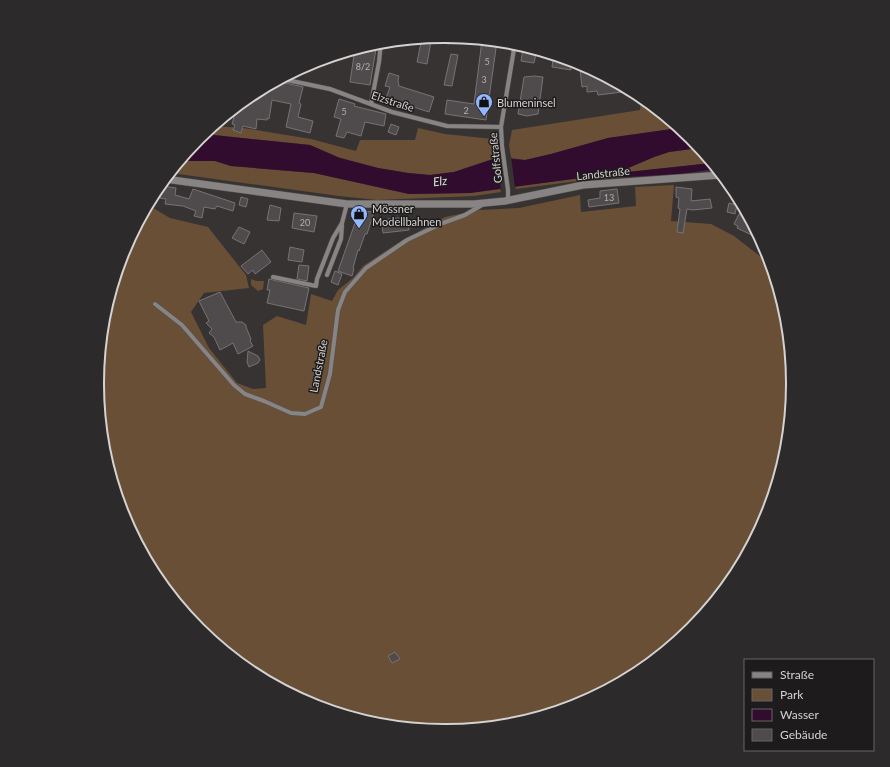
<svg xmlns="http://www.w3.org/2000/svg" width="890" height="767" viewBox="0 0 890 767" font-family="Lato,sans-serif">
<rect width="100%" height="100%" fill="#373333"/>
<!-- green -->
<path fill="#694f36" d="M 641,97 L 679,128 L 608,138 L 551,154 L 525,160 L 511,158 L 509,145 L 512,130 L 640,110 Z
M 213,126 L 243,128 L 311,139 L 356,151 L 360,140 L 415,140 L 418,128 L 445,134 L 493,139 L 496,158 L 454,172 L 430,175 L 408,173 L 378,168 L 337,157 L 310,145 L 204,134 Z
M 699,148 L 712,163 L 630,172 L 627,172 L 625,169 L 654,157 L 669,152 Z
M 180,161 L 215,161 L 231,166 L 314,173 L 409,194 L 470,193 L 500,189 L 501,192 L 474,196 L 377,200 L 339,196 L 171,173 Z
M 613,174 L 624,177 L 578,181 L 516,189 L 515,186 Z
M 674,185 L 671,221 L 711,224 L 734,236 L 770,264 L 786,316 L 792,384 L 786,452 L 766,517 L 734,577 L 691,629 L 638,673 L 578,705 L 513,724 L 445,731 L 377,724 L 312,704 L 252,672 L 199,629 L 156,576 L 124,516 L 104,451 L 98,383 L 104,315 L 124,250 L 148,205 L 170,218 L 208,227 L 246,275 L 249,288 L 204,293 L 191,312 L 209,348 L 237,383 L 253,389 L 266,388 L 263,325 L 277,316 L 306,325 L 311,294 L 332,301 L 338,290 L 353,278 L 363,266 L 398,243 L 445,217 L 479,210 L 519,208 L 580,195 L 581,212 L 636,206 L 635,187 Z
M 251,279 L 256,281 L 264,281 L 263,289 L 258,291 L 251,285 Z"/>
<!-- water -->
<path fill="#320c2e" d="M 679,128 L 691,138 L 699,148 L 669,152 L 654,157 L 626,169 L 627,172 L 712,163 L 716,169 L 679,174 L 624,177 L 613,174 L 603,175 L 470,193 L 409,194 L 314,173 L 231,166 L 215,161 L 180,161 L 204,134 L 310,145 L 340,158 L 378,168 L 408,173 L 430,175 L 454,172 L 496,158 L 525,160 L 551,154 L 608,138 Z"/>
<!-- pier -->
<path fill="#373333" d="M 496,156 L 511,156 L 515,188 L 501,191 Z"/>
<!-- building -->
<path fill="#4f4b4c" stroke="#777375" d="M 445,36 L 450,36 L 449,44 L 431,41 L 427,64 L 417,62 L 422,38 Z
M 482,40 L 497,41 L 486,120 L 445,114 L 447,100 L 474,104 Z
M 377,43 L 370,85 L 350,82 L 355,49 Z
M 523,49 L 531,51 L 531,53 L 536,54 L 534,63 L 521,61 Z
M 451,54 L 458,55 L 452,86 L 444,85 Z
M 553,60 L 571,61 L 571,70 L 552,67 Z
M 589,68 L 631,91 L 598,95 L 597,91 L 587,92 L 587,86 L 582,87 L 580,69 Z
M 389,73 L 399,76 L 398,80 L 399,86 L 434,97 L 429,112 L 386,98 L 390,87 L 385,86 Z
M 535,76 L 543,77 L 538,114 L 527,116 L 518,114 L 524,77 Z
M 277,81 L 303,87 L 299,103 L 301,104 L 298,117 L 313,121 L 310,133 L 286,127 L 291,104 L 272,100 L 269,119 L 267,118 L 267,120 L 257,119 L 256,129 L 243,126 L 241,133 L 233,130 L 235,125 L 232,124 L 237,107 L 252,95 Z
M 339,99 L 355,104 L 354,106 L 386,114 L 384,126 L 365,122 L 361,136 L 347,132 L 344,138 L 336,136 L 341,119 L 334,117 Z
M 391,124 L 399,127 L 396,135 L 388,132 Z
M 162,186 L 176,188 L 175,195 L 189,199 L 193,189 L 235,203 L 233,211 L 217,206 L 215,209 L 204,207 L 202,218 L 194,216 L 196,211 L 183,206 L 165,204 L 166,199 L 160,198 Z
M 676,187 L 692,189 L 691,201 L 710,199 L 712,208 L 693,210 L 687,209 L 683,233 L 677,232 L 680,209 L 678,208 L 679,198 L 676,197 Z
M 617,189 L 619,203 L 589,207 L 588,200 L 600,198 L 600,191 Z
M 241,197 L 248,199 L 246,207 L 239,205 Z
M 729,203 L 737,205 L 735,214 L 727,212 Z
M 270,205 L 281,208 L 279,221 L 267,220 Z
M 360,211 L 374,212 L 367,234 L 365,234 L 359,251 L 358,250 L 353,268 L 354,269 L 352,276 L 338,271 L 355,223 L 357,224 Z
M 294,213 L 317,216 L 314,232 L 292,228 Z
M 739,214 L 749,219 L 760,239 L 737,228 L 738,226 L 734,224 Z
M 407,217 L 409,230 L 383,233 L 381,220 Z
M 239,227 L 250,232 L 244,244 L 232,238 Z
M 290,247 L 304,250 L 302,262 L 288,260 Z
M 262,250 L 271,262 L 255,274 L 253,270 L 248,274 L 241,266 Z
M 299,265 L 309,266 L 307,281 L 297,279 Z
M 335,271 L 342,274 L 338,285 L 331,282 Z
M 269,279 L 309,288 L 304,311 L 267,303 L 270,290 L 267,290 Z
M 220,292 L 236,322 L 242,322 L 246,325 L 246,327 L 251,339 L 250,341 L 253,346 L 238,354 L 233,343 L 220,350 L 214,337 L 209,333 L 212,329 L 206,323 L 209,321 L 199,301 Z
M 248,351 L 258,356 L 260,360 L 258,363 L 249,367 L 247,362 Z
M 395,652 L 400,659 L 392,663 L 388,656 Z"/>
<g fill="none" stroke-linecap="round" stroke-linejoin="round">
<defs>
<path id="minor" d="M 282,79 L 330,89 L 392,112 L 447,126 L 501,127
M 371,104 L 379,62 L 381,42
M 508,200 L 508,190 L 502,146 L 501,127 L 515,43
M 327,275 L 341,239 L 342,225
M 273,277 L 316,286 L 317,279 L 333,238 L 342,223 L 347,204
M 155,304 L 182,325 L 234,385 L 245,394 L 264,401 L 291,413 L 305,414 L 321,407 L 330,374 L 338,310 L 345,292 L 366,268 L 407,240 L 443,223 L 465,215 L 482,205"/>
<path id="tertiary" d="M 165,179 L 347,204 L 474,204 L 505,201 L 583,185 L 721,175"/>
</defs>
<!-- minor casing -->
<use href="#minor" stroke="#555252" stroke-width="5"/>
<!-- tertiary casing -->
<use href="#tertiary" stroke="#555252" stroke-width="8"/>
<!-- minor -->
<use href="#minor" stroke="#898484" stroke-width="4"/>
<!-- tertiary -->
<use href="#tertiary" stroke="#898484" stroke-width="7"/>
</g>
<!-- icons -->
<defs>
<symbol id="shop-pin" viewBox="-11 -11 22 30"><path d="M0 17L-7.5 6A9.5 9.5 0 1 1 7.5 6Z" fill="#92b7fd" stroke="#1d1b1b"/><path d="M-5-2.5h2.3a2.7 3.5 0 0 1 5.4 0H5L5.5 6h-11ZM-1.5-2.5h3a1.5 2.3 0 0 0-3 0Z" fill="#111"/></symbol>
</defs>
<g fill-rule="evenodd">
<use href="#shop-pin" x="474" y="92" width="20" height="27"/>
<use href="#shop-pin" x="349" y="204" width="20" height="27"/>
</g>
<g text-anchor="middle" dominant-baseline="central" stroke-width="3" stroke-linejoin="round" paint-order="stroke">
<!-- number labels -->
<g font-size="9" fill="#b4b0b0">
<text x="487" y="61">5</text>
<text x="363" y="66">8/2</text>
<text x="484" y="79">3</text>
<text x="466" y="110">2</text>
<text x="344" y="111">5</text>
<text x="609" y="197">13</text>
<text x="305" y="222">20</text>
</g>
<!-- street labels -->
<g font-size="11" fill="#d5d2d2" stroke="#1d1b1b">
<text transform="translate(393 101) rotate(18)">Elzstraße</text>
<text transform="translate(495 158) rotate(-96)">Golfstraße</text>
<text transform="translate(603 173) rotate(-6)">Landstraße</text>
<text transform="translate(318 366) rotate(-79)">Landstraße</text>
</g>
<!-- poi labels -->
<g font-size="11" fill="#d5d2d2" stroke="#1d1b1b" text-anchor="start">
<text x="497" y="102">Blumeninsel</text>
<text x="372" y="208">Mössner<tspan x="372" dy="13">Modellbahnen</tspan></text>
</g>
<!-- water labels -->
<g font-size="12" font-style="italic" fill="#fbd1f3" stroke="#1d1b1b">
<text transform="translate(440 181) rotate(-6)">Elz</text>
</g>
</g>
<!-- crop -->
<path d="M0 0H890V767H0ZM444 43H446A340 340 0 0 1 786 383V384A340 340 0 0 1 446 724H444A340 340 0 0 1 104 384V383A340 340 0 0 1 444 43Z" fill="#2c2a2a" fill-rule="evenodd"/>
<path fill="none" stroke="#d5d2d2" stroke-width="2" d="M444 43H446A340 340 0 0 1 786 383V384A340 340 0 0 1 446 724H444A340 340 0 0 1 104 384V383A340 340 0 0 1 444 43Z"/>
<!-- legend -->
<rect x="744" y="659" width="130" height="92" fill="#1d1b1b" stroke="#676464"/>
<rect x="752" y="672" width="20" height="6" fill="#898484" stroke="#676464"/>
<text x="780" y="679" font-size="12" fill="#d5d2d2">Straße</text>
<rect x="752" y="689" width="20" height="12" fill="#694f36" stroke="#676464"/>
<text x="780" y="699" font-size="12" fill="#d5d2d2">Park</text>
<rect x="752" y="709" width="20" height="12" fill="#320c2e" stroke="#676464"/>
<text x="780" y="719" font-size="12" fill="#d5d2d2">Wasser</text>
<rect x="752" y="729" width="20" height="12" fill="#4f4b4c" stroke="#676464"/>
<text x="780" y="739" font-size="12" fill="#d5d2d2">Gebäude</text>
</svg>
